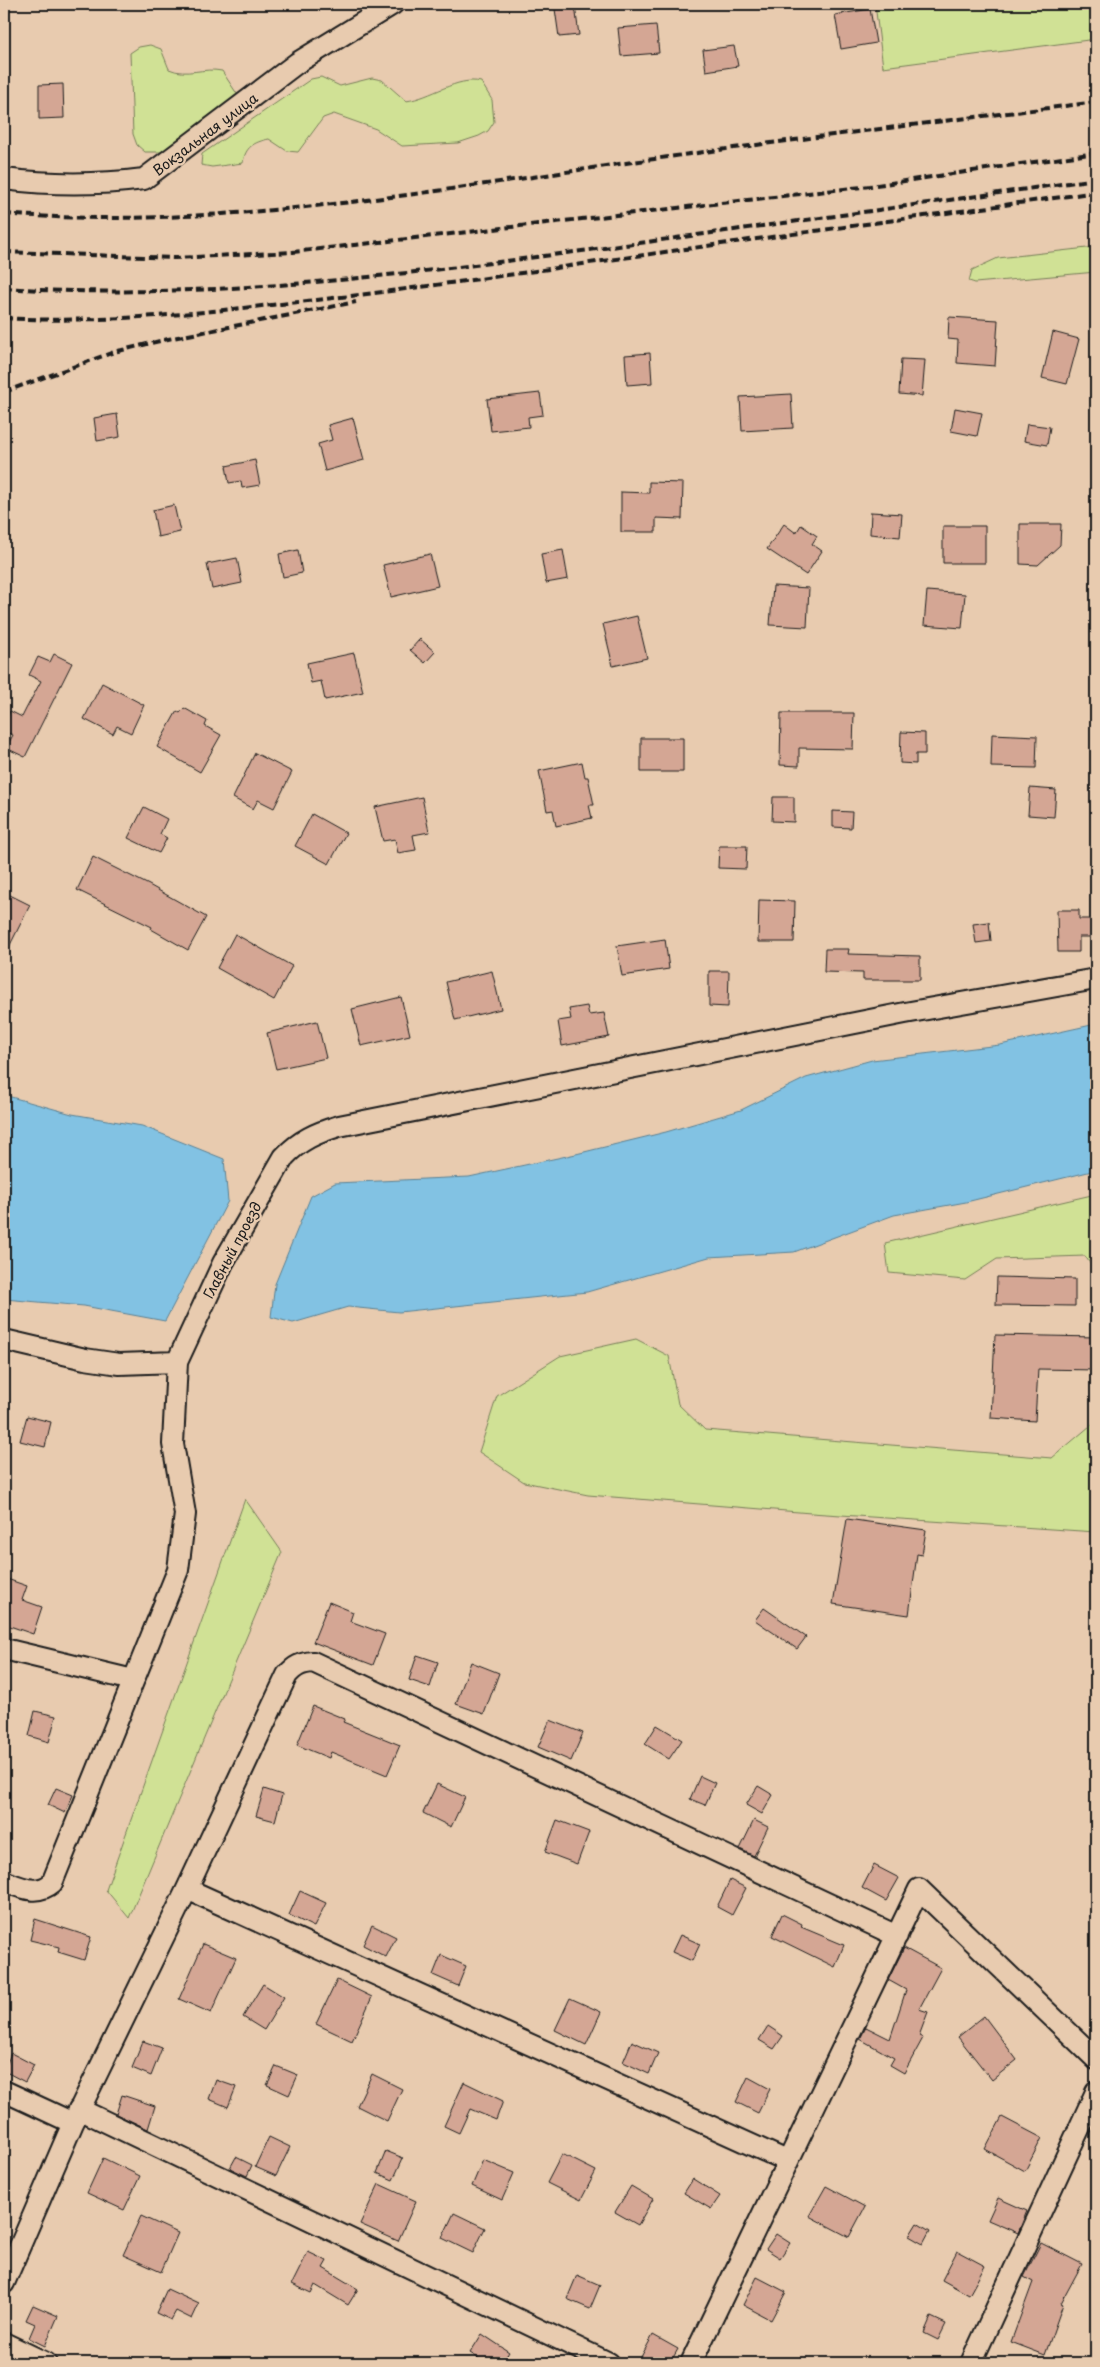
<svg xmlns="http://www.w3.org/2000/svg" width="1100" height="2367" viewBox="0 0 1100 2367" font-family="'Playpen Sans',sans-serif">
<rect width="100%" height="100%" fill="#e8cbaf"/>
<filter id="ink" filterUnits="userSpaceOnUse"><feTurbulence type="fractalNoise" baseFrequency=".02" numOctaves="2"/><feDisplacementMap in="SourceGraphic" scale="10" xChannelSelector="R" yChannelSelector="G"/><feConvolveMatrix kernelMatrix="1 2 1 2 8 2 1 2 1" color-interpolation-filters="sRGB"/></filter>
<g filter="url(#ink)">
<!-- green -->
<path fill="#d0e195" stroke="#767e58" d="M 875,4 L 1096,4 L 1096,39 L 883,67 Z
M 150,45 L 161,49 L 169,69 C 187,77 203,67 222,71 L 239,97 L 166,152 L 145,152 L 137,145 L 133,134 L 130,53 L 139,47 Z
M 321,77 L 340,86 L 372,78 L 382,80 L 406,101 C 431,98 457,76 481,82 L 492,100 L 494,122 L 488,131 L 479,136 L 458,143 L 402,146 L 376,129 L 334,114 L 323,118 L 298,152 L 287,151 L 269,139 C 254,142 245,147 243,163 L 212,167 L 201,165 L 202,154 L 311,79 Z
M 1096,247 L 1096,272 L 975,283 L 969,281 L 972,270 L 998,258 Z
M 1096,1194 L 1096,1272 L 1085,1256 L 997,1259 L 965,1280 L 889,1273 L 885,1243 Z
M 636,1339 L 669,1356 L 678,1404 L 705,1430 L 1052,1458 L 1096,1421 L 1096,1532 L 811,1513 L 588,1495 L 524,1482 L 479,1452 L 497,1396 L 560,1356 Z
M 245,1499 L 282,1552 L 129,1918 L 106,1890 Z"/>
<!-- water -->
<path fill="#82c2e3" stroke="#598093" d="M 1096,1024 L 1096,1170 L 966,1202 L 894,1215 L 794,1252 L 709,1257 L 587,1292 L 399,1312 L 348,1307 L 293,1323 L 271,1317 L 275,1284 L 311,1196 L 335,1183 L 469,1177 L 576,1154 L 666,1132 L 741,1110 L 806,1078 L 872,1060 L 1000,1045 Z
M 4,1095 L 72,1114 L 142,1126 L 224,1159 L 228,1201 L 165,1321 L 84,1306 L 4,1299 Z"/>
<!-- building -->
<path fill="#d4a694" stroke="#1c1c1c" d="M 575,6 L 579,35 L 559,37 L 555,9 Z
M 870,9 L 876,43 L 841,49 L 835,15 Z
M 656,25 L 659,53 L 621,56 L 618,28 Z
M 734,46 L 738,66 L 706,71 L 703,50 Z
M 63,84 L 64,118 L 39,119 L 39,85 Z
M 949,317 L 998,320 L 995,366 L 957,363 L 958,340 L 948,339 Z
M 1053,332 L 1079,339 L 1067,384 L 1042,378 Z
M 650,353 L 652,383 L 627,385 L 625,355 Z
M 901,359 L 925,360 L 922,396 L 899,394 Z
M 540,393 L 543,415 L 528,417 L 529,427 L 491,431 L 487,399 Z
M 791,394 L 793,428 L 742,431 L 740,397 Z
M 955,408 L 982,413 L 977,436 L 951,431 Z
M 117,414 L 120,437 L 97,441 L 94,418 Z
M 353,418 L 364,460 L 325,471 L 318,444 L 332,440 L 328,425 Z
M 1027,424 L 1050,427 L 1047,445 L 1024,441 Z
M 255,460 L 260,485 L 242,488 L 241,481 L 229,483 L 226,466 Z
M 649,482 L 683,483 L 682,519 L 656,518 L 656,532 L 621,532 L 621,492 L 649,493 Z
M 174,505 L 180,532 L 158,537 L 153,510 Z
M 871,512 L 902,514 L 900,537 L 870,534 Z
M 784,524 L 796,533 L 801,525 L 817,536 L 812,544 L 822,551 L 806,575 L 767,549 Z
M 1020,524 L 1061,524 L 1060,545 L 1038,565 L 1020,564 Z
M 943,526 L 985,526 L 985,563 L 943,563 Z
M 298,550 L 302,573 L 283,577 L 279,554 Z
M 563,550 L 568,579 L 546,583 L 541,554 Z
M 430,554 L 438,586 L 391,597 L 383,565 Z
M 237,558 L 242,583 L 212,589 L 207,564 Z
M 773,586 L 809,588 L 807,627 L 770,625 Z
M 927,591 L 965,594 L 962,628 L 924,625 Z
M 637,616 L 647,658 L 613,666 L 603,624 Z
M 420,639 L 435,652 L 425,663 L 410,650 Z
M 354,653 L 363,692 L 325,700 L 321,681 L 311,683 L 307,663 Z
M 54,654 L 72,663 L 25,757 L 6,748 L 13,735 L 4,731 L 4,725 L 10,711 L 22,717 L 26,709 L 41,681 L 29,675 L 38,657 L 50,662 Z
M 102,683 L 144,705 L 131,733 L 117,726 L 113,734 L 84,719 Z
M 184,708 L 207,721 L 205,726 L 221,735 L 200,772 L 157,747 L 177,711 L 180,713 Z
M 781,713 L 854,713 L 853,749 L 799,748 L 799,766 L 780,765 Z
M 901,732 L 925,733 L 925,754 L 916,754 L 916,764 L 900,763 Z
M 992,734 L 1037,736 L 1036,768 L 991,767 Z
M 641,738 L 683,738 L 683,772 L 641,772 Z
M 255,753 L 292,772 L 274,808 L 258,800 L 253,809 L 233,798 Z
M 582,762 L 585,777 L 588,777 L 594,805 L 589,805 L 592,818 L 556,826 L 553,810 L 547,811 L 539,771 Z
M 1030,788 L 1056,790 L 1054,817 L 1028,815 Z
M 422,797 L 429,832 L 413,835 L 416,850 L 398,853 L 395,839 L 383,841 L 375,807 Z
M 773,797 L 794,797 L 794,822 L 772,821 Z
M 144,807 L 167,819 L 160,834 L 167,838 L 159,853 L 128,838 Z
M 833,811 L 852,812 L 851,828 L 833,827 Z
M 312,814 L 346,833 L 329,864 L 295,846 Z
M 719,846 L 747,846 L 746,869 L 718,868 Z
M 93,857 L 149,885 L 206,917 L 188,950 L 151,929 L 152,927 L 77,890 Z
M 4,892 L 30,905 L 4,957 Z
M 759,900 L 795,901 L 794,942 L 758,942 Z
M 1057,910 L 1079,910 L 1079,919 L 1091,919 L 1092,937 L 1079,937 L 1079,952 L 1058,952 Z
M 989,922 L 991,941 L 976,943 L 973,924 Z
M 235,934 L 292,966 L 274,1000 L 217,968 Z
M 665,939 L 669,969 L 622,976 L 617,946 Z
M 825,949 L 849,949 L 848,954 L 920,956 L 920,980 L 863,980 L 863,973 L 824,972 Z
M 492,971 L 501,1009 L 455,1020 L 446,982 Z
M 709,971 L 729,971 L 728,1007 L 709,1006 Z
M 401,997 L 410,1035 L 361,1046 L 352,1009 Z
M 587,1006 L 589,1015 L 604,1013 L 609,1037 L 562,1046 L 558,1021 L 571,1019 L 569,1009 Z
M 317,1021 L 326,1058 L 276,1069 L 267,1033 Z
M 997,1277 L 1075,1279 L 1075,1306 L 996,1305 Z
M 995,1335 L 1096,1337 L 1096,1370 L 1038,1369 L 1035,1421 L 991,1418 Z
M 27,1416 L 51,1422 L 45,1447 L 20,1441 Z
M 847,1519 L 926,1530 L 922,1555 L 917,1554 L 909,1615 L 833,1604 Z
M 4,1578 L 27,1586 L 22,1600 L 42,1607 L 33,1634 L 4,1624 Z
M 329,1602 L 353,1612 L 350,1621 L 385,1634 L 373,1665 L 313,1642 Z
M 764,1608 L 806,1637 L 797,1649 L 755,1620 Z
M 417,1655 L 438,1662 L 430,1687 L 409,1680 Z
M 471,1662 L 499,1673 L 484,1714 L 456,1704 Z
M 313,1706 L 345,1719 L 343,1722 L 400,1745 L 387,1775 L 331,1752 L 329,1758 L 297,1745 Z
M 35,1711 L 56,1716 L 49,1742 L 29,1736 Z
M 550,1720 L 583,1733 L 571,1761 L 538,1747 Z
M 657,1725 L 682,1740 L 669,1759 L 645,1744 Z
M 700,1776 L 715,1783 L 705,1805 L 690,1799 Z
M 437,1784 L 465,1797 L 451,1827 L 423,1813 Z
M 758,1786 L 773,1795 L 762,1814 L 746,1805 Z
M 56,1788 L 73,1795 L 65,1813 L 48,1805 Z
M 264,1789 L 282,1795 L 275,1821 L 256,1816 Z
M 557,1820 L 589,1832 L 577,1864 L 545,1852 Z
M 754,1820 L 768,1827 L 754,1856 L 740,1849 Z
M 874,1865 L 899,1878 L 886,1901 L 862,1888 Z
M 730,1880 L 746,1888 L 732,1915 L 717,1907 Z
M 300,1891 L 326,1903 L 314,1927 L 289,1915 Z
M 782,1914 L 802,1924 L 801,1927 L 844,1945 L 835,1967 L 772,1936 Z
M 35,1919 L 91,1937 L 84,1960 L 58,1952 L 59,1947 L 30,1940 Z
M 372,1925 L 396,1937 L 386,1957 L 363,1945 Z
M 680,1935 L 700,1944 L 692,1961 L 672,1952 Z
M 203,1944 L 236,1958 L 211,2013 L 179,1999 Z
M 904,1948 L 941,1968 L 919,2009 L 928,2012 L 919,2036 L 923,2038 L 904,2073 L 890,2065 L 894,2058 L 860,2039 L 866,2027 L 890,2039 L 906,1990 L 888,1980 Z
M 441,1955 L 466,1966 L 458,1986 L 433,1975 Z
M 337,1980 L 372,1997 L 352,2041 L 316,2024 Z
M 263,1984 L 284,1997 L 264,2030 L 243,2017 Z
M 570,1998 L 601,2012 L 586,2045 L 555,2030 Z
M 984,2016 L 1017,2060 L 992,2080 L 958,2037 Z
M 768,2026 L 783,2036 L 774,2049 L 759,2040 Z
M 143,2041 L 162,2048 L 151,2076 L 132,2068 Z
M 632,2041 L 658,2053 L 649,2074 L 623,2062 Z
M 11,2053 L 34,2065 L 25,2082 L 4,2071 Z
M 276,2066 L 298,2075 L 289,2095 L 267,2085 Z
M 372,2074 L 402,2089 L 387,2121 L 357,2106 Z
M 748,2077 L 770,2089 L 758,2113 L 736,2102 Z
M 216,2080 L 236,2087 L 228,2107 L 209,2099 Z
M 464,2082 L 503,2101 L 496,2120 L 470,2109 L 459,2133 L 444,2126 Z
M 122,2095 L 155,2106 L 148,2129 L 116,2114 Z
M 1002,2117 L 1042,2138 L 1025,2171 L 985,2149 Z
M 269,2137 L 290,2147 L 276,2176 L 255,2167 Z
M 386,2151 L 403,2158 L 393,2180 L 377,2173 Z
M 562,2154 L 596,2171 L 581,2200 L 547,2183 Z
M 236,2157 L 252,2165 L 247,2176 L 230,2168 Z
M 103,2158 L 140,2176 L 124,2210 L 87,2193 Z
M 483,2160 L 514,2173 L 502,2200 L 472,2186 Z
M 693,2179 L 720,2196 L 711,2209 L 684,2193 Z
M 379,2184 L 416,2201 L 398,2241 L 360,2224 Z
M 631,2186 L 653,2199 L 638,2225 L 615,2212 Z
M 826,2186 L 865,2207 L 849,2237 L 809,2216 Z
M 998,2198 L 1027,2211 L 1018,2233 L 988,2220 Z
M 454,2213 L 485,2228 L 473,2253 L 442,2238 Z
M 141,2216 L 178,2233 L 161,2272 L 123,2255 Z
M 917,2223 L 930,2231 L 923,2244 L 909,2236 Z
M 776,2234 L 790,2243 L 780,2258 L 766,2249 Z
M 1041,2243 L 1082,2264 L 1061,2303 L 1063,2304 L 1045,2355 L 1011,2342 L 1033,2282 L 1024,2277 Z
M 957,2251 L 985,2266 L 969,2295 L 942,2280 Z
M 308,2252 L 327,2261 L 323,2268 L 358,2289 L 348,2305 L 315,2285 L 311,2293 L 292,2284 Z
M 577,2275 L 600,2285 L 590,2309 L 567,2299 Z
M 757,2277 L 786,2292 L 771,2320 L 743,2305 Z
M 167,2289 L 199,2304 L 192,2319 L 176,2311 L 171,2320 L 156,2313 Z
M 33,2305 L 58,2316 L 45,2346 L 29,2338 L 35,2324 L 26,2320 Z
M 931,2317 L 946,2324 L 938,2340 L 924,2333 Z
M 482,2334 L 509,2352 L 502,2363 L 486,2363 L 470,2353 Z
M 653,2335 L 678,2349 L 670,2363 L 653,2363 L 641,2357 Z"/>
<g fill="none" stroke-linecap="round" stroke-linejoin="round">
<defs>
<path id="minor" d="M 4,179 C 51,185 97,185 144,179 L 297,63 L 393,4
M 4,1340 L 85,1359 L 119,1364 L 177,1362
M 4,1649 L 133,1680
M 4,1881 C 20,1887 37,1896 52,1883 L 178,1570 L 185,1514 L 173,1444 L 177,1362 L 223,1263 L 284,1157 C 300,1140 316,1133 339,1126 L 905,1013 L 1096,979
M 187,1889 L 787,2161
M 4,2091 L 73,2123
M 79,2109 L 609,2363
M 4,2283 L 73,2123 L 187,1889 L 287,1675 C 295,1666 301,1663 313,1662 L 897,1936
M 4,2343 L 46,2363
M 691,2363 L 919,1889 L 1096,2059
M 971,2363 L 1096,2092"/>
</defs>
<!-- minor casing -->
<use href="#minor" stroke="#1c1c1c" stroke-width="24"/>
<!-- minor -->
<use href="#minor" stroke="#e8cbaf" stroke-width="20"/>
<!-- rail -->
<path stroke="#1c1c1c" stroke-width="4" stroke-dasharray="8 4" stroke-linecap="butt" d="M 4,214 C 206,230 419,194 619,164 C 778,141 937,122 1096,102
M 4,252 L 175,258 L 293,252 L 870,186 L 1096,153
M 4,288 C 205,301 404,275 604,248 C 768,225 932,203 1096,179
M 4,318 C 87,323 170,316 252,307 C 360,296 468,281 576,265 C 749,239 923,217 1096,192
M 4,392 L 114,352 L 168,339 L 356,302"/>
</g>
</g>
<g text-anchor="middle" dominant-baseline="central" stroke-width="4.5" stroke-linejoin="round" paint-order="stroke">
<!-- street labels -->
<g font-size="14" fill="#1c1c1c" stroke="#e8cbaf">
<text transform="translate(205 134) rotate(-37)">Вокзальная улица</text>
<text transform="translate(232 1250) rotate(-62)">Главный проезд</text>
</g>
</g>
<!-- margin -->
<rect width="1100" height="2367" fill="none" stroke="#e8cbaf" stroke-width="20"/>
<rect x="10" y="10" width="1080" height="2347" fill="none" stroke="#1c1c1c" stroke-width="2" filter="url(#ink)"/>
</svg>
